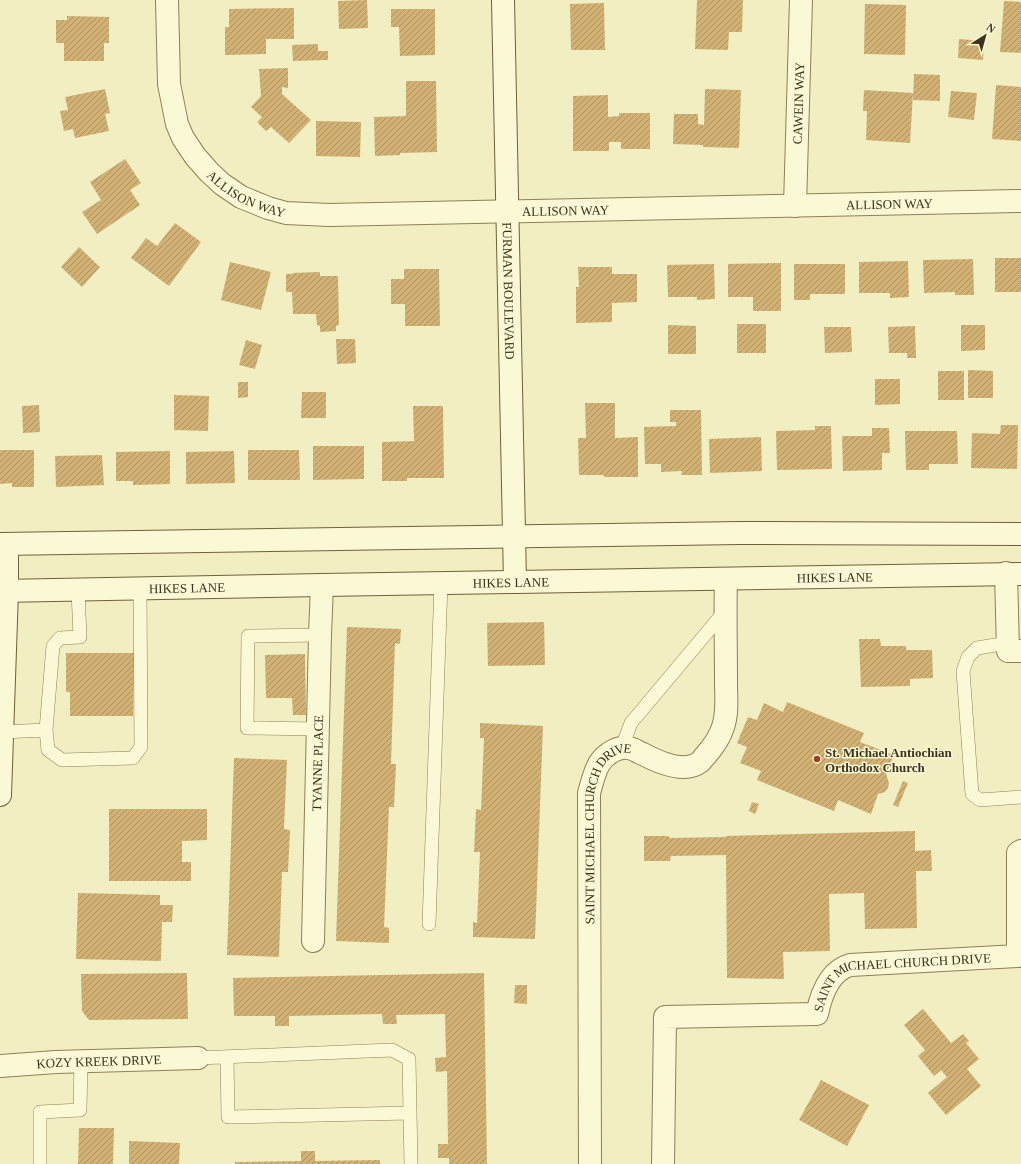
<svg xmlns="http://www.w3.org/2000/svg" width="1021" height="1164" viewBox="0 0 1021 1164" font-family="Georgia,serif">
<defs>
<pattern id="building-hatch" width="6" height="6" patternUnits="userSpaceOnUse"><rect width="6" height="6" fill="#d2b274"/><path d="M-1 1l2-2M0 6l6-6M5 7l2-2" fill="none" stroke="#ac915f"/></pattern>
</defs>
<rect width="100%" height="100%" fill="#f1eec1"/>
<!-- building -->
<path fill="url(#building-hatch)" d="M 367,0 L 368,28 L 339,29 L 338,1 Z
M 697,0 L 743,0 L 742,32 L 729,32 L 728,50 L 695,49 Z
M 1004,1 L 1021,2 L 1021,53 L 1000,52 Z
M 604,3 L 605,50 L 571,50 L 570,4 Z
M 865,4 L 906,5 L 905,55 L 864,54 Z
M 294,8 L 294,39 L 266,39 L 266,54 L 225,55 L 225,27 L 229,27 L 229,9 Z
M 391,9 L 435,9 L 435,55 L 400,56 L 399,27 L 391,27 Z
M 67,16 L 109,17 L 109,43 L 104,43 L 104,61 L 64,61 L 64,43 L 56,43 L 56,20 L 67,20 Z
M 959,39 L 984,41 L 983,60 L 958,58 Z
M 318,44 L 318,51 L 328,51 L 328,60 L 293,61 L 292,45 Z
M 288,68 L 288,88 L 282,87 L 282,94 L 311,120 L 289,143 L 271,127 L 266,131 L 257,122 L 262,117 L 251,107 L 261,96 L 259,69 Z
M 914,74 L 940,75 L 940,101 L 913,100 Z
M 406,81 L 436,81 L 437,152 L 400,153 L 400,155 L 375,156 L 374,117 L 406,116 Z
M 996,85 L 1021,87 L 1021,141 L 992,139 Z
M 105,89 L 110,113 L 105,114 L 109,131 L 75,138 L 73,129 L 64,131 L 60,111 L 68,110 L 65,97 Z
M 705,89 L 741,90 L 739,148 L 703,147 L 703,145 L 673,144 L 674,114 L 698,114 L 698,124 L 704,125 Z
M 864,90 L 913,93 L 910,143 L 866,140 L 867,111 L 863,111 Z
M 951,91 L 977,93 L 974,120 L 948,117 Z
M 608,95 L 608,117 L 619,116 L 619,113 L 650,113 L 650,149 L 621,149 L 621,142 L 609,142 L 609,151 L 573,151 L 573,96 Z
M 316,121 L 361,122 L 360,157 L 316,156 Z
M 125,159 L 141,183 L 130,190 L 140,205 L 97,234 L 82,212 L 101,200 L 90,182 Z
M 175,223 L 201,242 L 169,286 L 131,258 L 146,238 L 157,246 Z
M 79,247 L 100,267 L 82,287 L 61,267 Z
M 995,258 L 1021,258 L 1021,292 L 995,292 Z
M 973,259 L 974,295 L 955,295 L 955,292 L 924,293 L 923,260 Z
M 908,261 L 909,297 L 890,298 L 890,293 L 859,293 L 859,262 Z
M 230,262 L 271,272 L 261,310 L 221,300 Z
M 781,263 L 781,311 L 753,311 L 753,297 L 728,297 L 728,264 Z
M 714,264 L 715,299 L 697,300 L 697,297 L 668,297 L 667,265 Z
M 794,264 L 845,264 L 845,294 L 810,294 L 810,300 L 794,300 Z
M 578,267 L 612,267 L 612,274 L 637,274 L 637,302 L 612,303 L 612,322 L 576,323 L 576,287 L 579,287 Z
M 404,269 L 439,269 L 440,326 L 405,326 L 405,304 L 391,304 L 391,279 L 404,279 Z
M 320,272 L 320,276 L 338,276 L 339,325 L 336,326 L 336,331 L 320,332 L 320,326 L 317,325 L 316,314 L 293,314 L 292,292 L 286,292 L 286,274 L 293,274 L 292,273 Z
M 737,324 L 766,324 L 766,353 L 737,353 Z
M 668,325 L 696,326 L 696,354 L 668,354 Z
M 961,325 L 985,325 L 985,350 L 961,351 Z
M 915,326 L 916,358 L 907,358 L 907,353 L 889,353 L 888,327 Z
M 824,327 L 851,327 L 852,352 L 825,353 Z
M 336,339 L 355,339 L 356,363 L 337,364 Z
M 246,340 L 262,345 L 255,369 L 239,365 Z
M 968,370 L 993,371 L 993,398 L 968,398 Z
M 938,371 L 964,371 L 964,400 L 938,400 Z
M 875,379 L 900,379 L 900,404 L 875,405 Z
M 238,382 L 248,382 L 248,397 L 238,398 Z
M 302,392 L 326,392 L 326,418 L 301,418 Z
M 174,395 L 209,396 L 208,431 L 174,430 Z
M 585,403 L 615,403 L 615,438 L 638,437 L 638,477 L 604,477 L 604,475 L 579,475 L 578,438 L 586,438 Z
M 39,405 L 40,432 L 23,433 L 22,406 Z
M 413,406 L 443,406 L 444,478 L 407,478 L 407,481 L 382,481 L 382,442 L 414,441 Z
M 670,410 L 701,410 L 702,475 L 681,475 L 682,471 L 661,472 L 661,464 L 645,464 L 644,427 L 676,426 L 676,422 L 670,422 Z
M 1001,425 L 1018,425 L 1017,469 L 971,468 L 972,433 L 1000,434 Z
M 815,426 L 831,426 L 832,469 L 777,470 L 776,431 L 815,430 Z
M 872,428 L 889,428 L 890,453 L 882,453 L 882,470 L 843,471 L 842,436 L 872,436 Z
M 905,431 L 957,431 L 958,464 L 929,464 L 929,470 L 906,470 Z
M 761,437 L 762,471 L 710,473 L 709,439 Z
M 313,446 L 364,446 L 364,479 L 313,480 Z
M 0,450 L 34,450 L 34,487 L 12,487 L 12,483 L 0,484 Z
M 248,450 L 299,450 L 300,480 L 248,480 Z
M 170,451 L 170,484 L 133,485 L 133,481 L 116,481 L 116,452 Z
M 234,451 L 235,483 L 186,484 L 186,452 Z
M 102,455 L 104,485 L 56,487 L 55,456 Z
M 544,622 L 545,665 L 488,666 L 487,623 Z
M 347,627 L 401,629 L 400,644 L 395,643 L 391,764 L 396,764 L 394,807 L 389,807 L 384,927 L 389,928 L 389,943 L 336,941 Z
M 859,639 L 880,639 L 881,646 L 906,646 L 906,650 L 932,650 L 933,678 L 910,679 L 910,686 L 861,687 Z
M 66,653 L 134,653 L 133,716 L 70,716 L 70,692 L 66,692 Z
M 305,654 L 306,715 L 293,715 L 292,698 L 266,698 L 265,655 Z
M 787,702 L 864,733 L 860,742 L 894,755 L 886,774 L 889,783 L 888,788 L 885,792 L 878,794 L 871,814 L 838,800 L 834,811 L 757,780 L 761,771 L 740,763 L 747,747 L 737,743 L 748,717 L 757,720 L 764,703 L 783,712 Z
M 480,723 L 543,726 L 535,939 L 473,937 L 473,922 L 477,923 L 480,852 L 474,852 L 476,809 L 481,810 L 484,738 L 480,738 Z
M 234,758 L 287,760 L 284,829 L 290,830 L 288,872 L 282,872 L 279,957 L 227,955 Z
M 903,781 L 908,783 L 898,807 L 893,805 Z
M 752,802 L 759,804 L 755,814 L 749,811 Z
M 109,809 L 207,809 L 207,840 L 182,841 L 182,862 L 191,862 L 191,881 L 109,881 Z
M 915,831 L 915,851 L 931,850 L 932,871 L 916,871 L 917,928 L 865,929 L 864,893 L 829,894 L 830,951 L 783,952 L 784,979 L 727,978 L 726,855 L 671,856 L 670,861 L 644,861 L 644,836 L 669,836 L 669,838 L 726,837 L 726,836 Z
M 78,893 L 160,895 L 160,905 L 173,905 L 172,922 L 162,922 L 161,961 L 76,959 Z
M 187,973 L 188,1019 L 89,1020 L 82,1011 L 81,974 Z
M 484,973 L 487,1164 L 449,1164 L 449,1158 L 438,1158 L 438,1144 L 448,1144 L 447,1071 L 436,1072 L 435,1058 L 446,1057 L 445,1014 L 396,1015 L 397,1024 L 383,1024 L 382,1014 L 289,1016 L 289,1026 L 275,1026 L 275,1016 L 234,1016 L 233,978 Z
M 515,985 L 527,985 L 527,1004 L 514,1003 Z
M 923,1009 L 951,1043 L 963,1034 L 969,1041 L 966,1043 L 979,1059 L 967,1069 L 981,1086 L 946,1115 L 928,1093 L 947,1077 L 941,1070 L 934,1076 L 918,1056 L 925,1050 L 904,1025 Z
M 821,1080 L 869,1105 L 847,1146 L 799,1120 Z
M 79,1128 L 114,1128 L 113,1164 L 78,1164 Z
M 129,1141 L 180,1143 L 179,1164 L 129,1164 Z
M 301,1151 L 315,1151 L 315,1161 L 380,1160 L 380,1164 L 235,1164 L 235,1162 L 301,1161 Z"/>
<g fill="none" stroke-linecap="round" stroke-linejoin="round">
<defs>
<path id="lane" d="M 78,590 L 80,637 L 60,638 L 53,646 L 46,730 L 48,750 L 62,760 L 133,758 L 141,747 L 140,589
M 1008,643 L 977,648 L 968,657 L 963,671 L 972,794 L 980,800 L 1021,797
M 317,729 L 247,728 L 248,636 L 320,635
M 2,732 L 46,730
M 622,747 L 631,723 L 725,611
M 429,924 L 441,583
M 227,1057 L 228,1117 L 410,1113
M 198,1058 L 392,1050 L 409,1059 L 411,1164
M 40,1164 L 40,1112 L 80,1110 L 81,1061"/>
<g id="street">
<path id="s1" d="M 167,0 L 169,84 L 177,124 L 183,138 L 195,156 L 209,172 L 222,184 L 241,197 L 268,208 L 286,213 L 329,215 L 1021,201"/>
<path id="s2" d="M 795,206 L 801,0"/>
<path d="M 1006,573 L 1008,651 L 1021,651"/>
<path id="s3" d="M 313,941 L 320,635 L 322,585"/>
<path id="s4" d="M 0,1066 L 56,1062 L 198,1058"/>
<path id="s5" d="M 590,1164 L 589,793 C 592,783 594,773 599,764 C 605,754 620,744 632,749 C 636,750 639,753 643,754 C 658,762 684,774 700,762 C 702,760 704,757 706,755 C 713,747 720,737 723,727 C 728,713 726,696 726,682 C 726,647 725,613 726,579"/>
<path id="s6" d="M 663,1164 L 665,1017 L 817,1014 C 821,995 829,971 850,965 L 1018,956 L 1018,853 L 1021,851"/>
</g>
<g id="secondary">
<path id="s7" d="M 503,0 L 515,582"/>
<path d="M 0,544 L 740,533 L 1021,534"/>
<path id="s8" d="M 0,591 L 322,585 L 515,582 L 1021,574"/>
<path d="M 0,795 L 7,591 L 7,544"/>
</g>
</defs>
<!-- lane casing -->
<use href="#lane" stroke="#8c8057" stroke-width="14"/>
<!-- street casing -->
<use href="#street" stroke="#8c8057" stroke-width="24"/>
<!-- secondary casing -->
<use href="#secondary" stroke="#6e613a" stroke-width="24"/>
<!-- lane -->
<use href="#lane" stroke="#fbf9d5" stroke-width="13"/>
<!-- street -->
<use href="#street" stroke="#fbf9d5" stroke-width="22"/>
<!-- secondary -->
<use href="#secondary" stroke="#fbf9d5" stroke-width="22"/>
</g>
<!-- markers -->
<circle fill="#a03f22" stroke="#f8f6d1" stroke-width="1.5" cx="817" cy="759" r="4"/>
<g text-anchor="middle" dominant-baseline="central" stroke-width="3" stroke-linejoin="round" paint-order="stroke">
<!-- street labels -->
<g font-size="13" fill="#3b331d" stroke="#f8f6d1">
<text stroke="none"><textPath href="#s2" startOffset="103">CAWEIN WAY</textPath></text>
<text stroke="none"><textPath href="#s1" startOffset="227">ALLISON WAY</textPath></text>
<text stroke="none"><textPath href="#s1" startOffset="875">ALLISON WAY</textPath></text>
<text stroke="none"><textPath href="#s1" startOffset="551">ALLISON WAY</textPath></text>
<text stroke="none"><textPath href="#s7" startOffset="291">FURMAN BOULEVARD</textPath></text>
<text stroke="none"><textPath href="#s8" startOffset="835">HIKES LANE</textPath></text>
<text stroke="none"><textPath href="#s8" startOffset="511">HIKES LANE</textPath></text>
<text stroke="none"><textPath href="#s8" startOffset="187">HIKES LANE</textPath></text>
<text stroke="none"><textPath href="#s3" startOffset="178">TYANNE PLACE</textPath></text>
<text stroke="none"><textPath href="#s5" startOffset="340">SAINT MICHAEL CHURCH DRIVE</textPath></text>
<text stroke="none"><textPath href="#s6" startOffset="402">SAINT MICHAEL CHURCH DRIVE</textPath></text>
<text stroke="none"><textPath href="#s4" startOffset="99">KOZY KREEK DRIVE</textPath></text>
</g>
<!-- poi labels -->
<g font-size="13" font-weight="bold" fill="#3b331d" stroke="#f8f6d1" text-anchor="start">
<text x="825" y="752">St. Michael Antiochian<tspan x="825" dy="15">Orthodox Church</tspan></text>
</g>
</g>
<!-- north arrow -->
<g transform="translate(985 36) rotate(37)" stroke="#f8f6d1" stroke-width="3" paint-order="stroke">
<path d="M0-3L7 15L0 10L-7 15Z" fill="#3b331d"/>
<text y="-6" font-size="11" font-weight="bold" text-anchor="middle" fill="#3b331d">N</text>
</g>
</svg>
